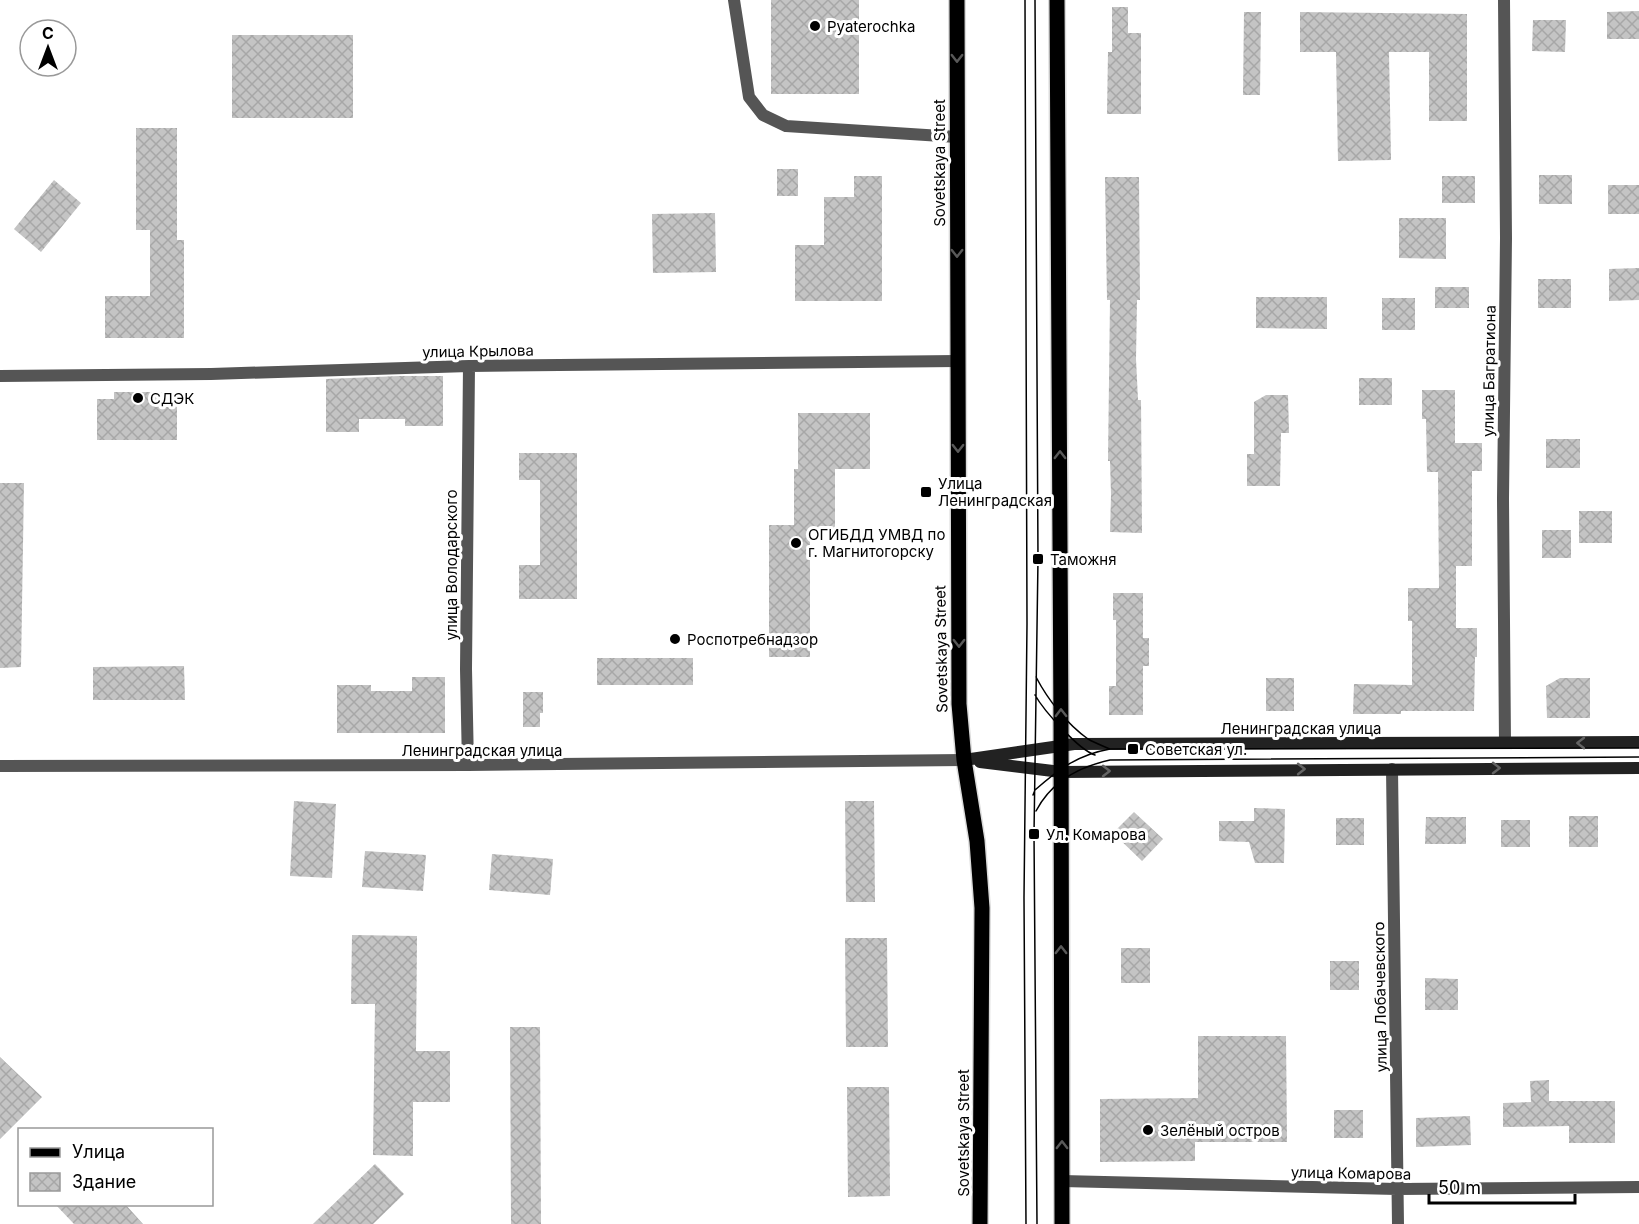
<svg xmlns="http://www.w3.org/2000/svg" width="1639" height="1224" viewBox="0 0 1639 1224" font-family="Inter,sans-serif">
<defs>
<pattern id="building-cross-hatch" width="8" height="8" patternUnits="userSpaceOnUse" patternTransform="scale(1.5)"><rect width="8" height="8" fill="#c4c4c4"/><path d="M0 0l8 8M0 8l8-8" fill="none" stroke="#a7a7a7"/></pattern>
</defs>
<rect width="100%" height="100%" fill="#fff"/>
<!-- building -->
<path fill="url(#building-cross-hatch)" d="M 771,0 L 859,0 L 859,94 L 771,94 Z
M 1112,7 L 1128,7 L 1128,33 L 1141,33 L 1141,114 L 1107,114 L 1108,52 L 1112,52 Z
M 1639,11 L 1639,39 L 1607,39 L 1607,12 Z
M 1244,12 L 1261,12 L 1260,95 L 1243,95 Z
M 1300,12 L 1467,14 L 1467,121 L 1429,121 L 1429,52 L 1389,52 L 1391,160 L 1338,161 L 1336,52 L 1300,52 Z
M 1533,20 L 1566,20 L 1565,52 L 1532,51 Z
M 232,35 L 353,35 L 353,118 L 232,118 Z
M 136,128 L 177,128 L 177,240 L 184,240 L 184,338 L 105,338 L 105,296 L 150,296 L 150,230 L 136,230 Z
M 777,169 L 798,169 L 798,196 L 777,196 Z
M 1539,175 L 1572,175 L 1572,204 L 1539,204 Z
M 854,176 L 882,176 L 882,301 L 795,301 L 795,245 L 824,245 L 824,197 L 854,197 Z
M 1442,176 L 1475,176 L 1475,203 L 1442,203 Z
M 1105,177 L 1139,177 L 1140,300 L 1137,300 L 1136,359 L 1138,400 L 1141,400 L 1142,533 L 1110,532 L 1111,495 L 1110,461 L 1108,461 L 1110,300 L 1107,300 Z
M 54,180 L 81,203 L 41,252 L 14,229 Z
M 1608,185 L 1639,185 L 1639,214 L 1608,214 Z
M 715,213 L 716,272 L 653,273 L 652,214 Z
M 1399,218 L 1446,218 L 1446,259 L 1399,258 Z
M 1639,268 L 1639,300 L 1609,301 L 1609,269 Z
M 1538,279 L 1571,279 L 1571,308 L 1538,308 Z
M 1435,287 L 1469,287 L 1469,308 L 1435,308 Z
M 1256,297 L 1327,297 L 1327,329 L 1256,328 Z
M 1382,298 L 1415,298 L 1415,330 L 1382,330 Z
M 399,376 L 443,376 L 443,426 L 405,426 L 405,419 L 359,419 L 359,432 L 326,432 L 326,379 Z
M 1359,378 L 1392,378 L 1392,405 L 1359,405 Z
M 1422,390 L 1455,390 L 1455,443 L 1482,443 L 1482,471 L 1472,471 L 1472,566 L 1456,566 L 1456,628 L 1477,628 L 1477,657 L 1475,657 L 1474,711 L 1401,711 L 1401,714 L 1353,714 L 1354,684 L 1412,685 L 1412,621 L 1408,621 L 1408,588 L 1439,588 L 1438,472 L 1427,472 L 1426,419 L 1422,419 Z
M 114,392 L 164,392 L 164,399 L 177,399 L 177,440 L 97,440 L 97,399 L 114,399 Z
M 1266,395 L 1288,395 L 1289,433 L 1281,433 L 1280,486 L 1247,486 L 1247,454 L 1254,454 L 1254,402 Z
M 798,413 L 870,413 L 870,469 L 835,469 L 835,531 L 810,531 L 810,657 L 769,657 L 769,525 L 794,525 L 794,469 L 798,469 Z
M 1546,439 L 1580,439 L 1580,468 L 1546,468 Z
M 519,453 L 577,453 L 577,599 L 519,599 L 519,565 L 540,565 L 540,480 L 519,480 Z
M 0,483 L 24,483 L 21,667 L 0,668 Z
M 1579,511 L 1612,511 L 1612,543 L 1579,543 Z
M 1542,530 L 1571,530 L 1571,558 L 1542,558 Z
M 1113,593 L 1143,593 L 1143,638 L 1149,638 L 1149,666 L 1143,666 L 1143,715 L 1109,715 L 1109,686 L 1116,686 L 1116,620 L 1113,620 Z
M 597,658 L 693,658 L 693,685 L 597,685 Z
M 184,666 L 185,700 L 93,700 L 93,667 Z
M 412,677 L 445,677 L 445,733 L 337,733 L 337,685 L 371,685 L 371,691 L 412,691 Z
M 1266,678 L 1294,678 L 1294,711 L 1266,711 Z
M 1560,678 L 1590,678 L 1590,718 L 1547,718 L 1546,686 Z
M 523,692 L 543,692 L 543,713 L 540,713 L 540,727 L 523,727 Z
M 294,801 L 336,804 L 332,878 L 290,876 Z
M 845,801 L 874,801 L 875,902 L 846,902 Z
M 1254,808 L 1285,809 L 1284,863 L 1255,863 L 1249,842 L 1219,841 L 1219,821 L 1254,821 Z
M 1134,812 L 1163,839 L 1142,861 L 1113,833 Z
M 1569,816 L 1598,816 L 1598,847 L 1569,847 Z
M 1426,817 L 1466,817 L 1466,844 L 1425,844 Z
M 1336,818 L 1364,818 L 1364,845 L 1336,845 Z
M 1501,820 L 1530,820 L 1530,847 L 1501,847 Z
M 365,851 L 426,855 L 423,891 L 362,887 Z
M 492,854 L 553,859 L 550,895 L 489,890 Z
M 352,935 L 417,936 L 416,1051 L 450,1051 L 450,1102 L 413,1102 L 413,1156 L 373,1155 L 375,1004 L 351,1004 Z
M 845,938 L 887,938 L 888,1047 L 846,1047 Z
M 1121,948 L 1150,948 L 1150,983 L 1121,983 Z
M 1330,961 L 1359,961 L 1359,990 L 1330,990 Z
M 1425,978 L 1458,979 L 1458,1010 L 1425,1010 Z
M 510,1027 L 540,1027 L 541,1224 L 511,1224 Z
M 1198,1036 L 1286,1036 L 1287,1142 L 1195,1142 L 1195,1161 L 1100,1162 L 1100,1099 L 1198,1098 Z
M 0,1057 L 42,1097 L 0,1139 Z
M 1549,1080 L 1549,1101 L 1615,1101 L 1615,1143 L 1569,1143 L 1569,1126 L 1503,1127 L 1503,1103 L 1531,1102 L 1530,1081 Z
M 847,1087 L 889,1087 L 890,1196 L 848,1197 Z
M 1334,1110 L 1363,1110 L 1363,1138 L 1334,1138 Z
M 1470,1116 L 1471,1145 L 1416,1147 L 1416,1118 Z
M 375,1164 L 404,1194 L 373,1224 L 313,1224 Z
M 55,1204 L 125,1204 L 143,1224 L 74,1224 Z"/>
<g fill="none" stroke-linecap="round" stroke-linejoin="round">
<defs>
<path id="primary" d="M 957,0 L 959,704 L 964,760 L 977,841 L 982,908 L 980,1224
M 1057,0 L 1061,727 L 1062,1224"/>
</defs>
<!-- primary casing -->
<use href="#primary" stroke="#dbdbdb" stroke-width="18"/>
<!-- minor -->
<path stroke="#555" stroke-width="12" d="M 734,0 L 749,97 L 763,115 L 786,126 L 957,137
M 1504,0 L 1506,238 L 1503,499 L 1505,743
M 0,376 L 211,374 L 469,366 L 957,361
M 468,765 L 466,669 L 469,366
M 1392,769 L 1398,1224
M 1062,1181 L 1397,1189 L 1639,1187"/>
<!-- tertiary -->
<path stroke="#555" stroke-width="12" d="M 0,766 L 468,765 L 964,760"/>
<!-- secondary -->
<path stroke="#222" stroke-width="12" d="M 964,760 L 1074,744 L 1639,742
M 980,762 L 1061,772 L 1639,768"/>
<!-- primary -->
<use href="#primary" stroke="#000" stroke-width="15"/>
<!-- tram -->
<path stroke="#000" stroke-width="1.5" d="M 1025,0 L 1027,624 L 1024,898 L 1026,1224
M 1035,0 L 1038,559 L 1034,834 L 1037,1224
M 1036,677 C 1048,700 1067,724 1088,739 C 1095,743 1103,746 1110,749
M 1035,695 C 1044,711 1079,750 1095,755
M 1033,795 L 1035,790 C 1059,769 1077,755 1110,749 L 1639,748
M 1036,811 C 1051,782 1078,767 1110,760 L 1639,757"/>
</g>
<!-- one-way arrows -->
<defs><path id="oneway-chevron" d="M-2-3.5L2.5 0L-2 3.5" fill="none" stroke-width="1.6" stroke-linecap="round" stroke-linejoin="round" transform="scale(1.5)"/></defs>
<g stroke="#595959">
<use href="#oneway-chevron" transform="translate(957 58) rotate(90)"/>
<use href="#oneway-chevron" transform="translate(957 253) rotate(90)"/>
<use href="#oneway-chevron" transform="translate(958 448) rotate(90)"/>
<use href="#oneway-chevron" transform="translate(1060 455) rotate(-90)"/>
<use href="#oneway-chevron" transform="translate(959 643) rotate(90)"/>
<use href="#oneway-chevron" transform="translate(1061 713) rotate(-91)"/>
<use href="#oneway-chevron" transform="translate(1061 950) rotate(-90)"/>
<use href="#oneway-chevron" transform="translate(1062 1145) rotate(-90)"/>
</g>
<g stroke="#646464">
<use href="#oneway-chevron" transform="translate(1581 743) rotate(180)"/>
<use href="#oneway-chevron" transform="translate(1496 768)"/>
<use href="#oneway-chevron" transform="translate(1301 769)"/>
<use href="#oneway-chevron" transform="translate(1106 771)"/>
</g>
<!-- markers -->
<g fill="#000" stroke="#fff" stroke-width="2">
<circle cx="815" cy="26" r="6"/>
<circle cx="138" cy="398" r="6"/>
<rect x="920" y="486" width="12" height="12" rx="3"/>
<circle cx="796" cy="543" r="6"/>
<rect x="1032" y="553" width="12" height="12" rx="3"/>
<circle cx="675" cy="639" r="6"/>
<rect x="1127" y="743" width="12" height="12" rx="3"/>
<rect x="1028" y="828" width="12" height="12" rx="3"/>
<circle cx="1148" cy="1130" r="6"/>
</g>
<g text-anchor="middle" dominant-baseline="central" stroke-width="6" stroke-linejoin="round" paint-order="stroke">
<!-- poi labels -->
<g font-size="15" fill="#000" stroke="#fff" text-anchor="start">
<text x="827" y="26">Pyaterochka</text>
<text x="150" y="398">СДЭК</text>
<text x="938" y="483">Улица<tspan x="938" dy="17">Ленинградская</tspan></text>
<text x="808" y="534">ОГИБДД УМВД по<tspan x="808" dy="17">г. Магнитогорску</tspan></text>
<text x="1050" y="559">Таможня</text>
<text x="687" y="639">Роспотребнадзор</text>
<text x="1145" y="749">Советская ул.</text>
<text x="1046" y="834">Ул. Комарова</text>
<text x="1160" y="1130">Зелёный остров</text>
</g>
<!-- street labels -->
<g font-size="15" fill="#000" stroke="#fff">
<text transform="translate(939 163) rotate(-90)">Sovetskaya Street</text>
<text transform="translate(478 351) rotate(-1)">улица Крылова</text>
<text transform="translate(1489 371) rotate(-89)">улица Багратиона</text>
<text transform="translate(451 565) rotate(-90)">улица Володарского</text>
<text transform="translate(941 649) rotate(-91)">Sovetskaya Street</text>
<text x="1301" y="728">Ленинградская улица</text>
<text x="482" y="750">Ленинградская улица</text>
<text transform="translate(1380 997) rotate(-91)">улица Лобачевского</text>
<text transform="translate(963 1133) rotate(-90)">Sovetskaya Street</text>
<text transform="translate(1351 1173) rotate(1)">улица Комарова</text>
</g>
</g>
<!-- legend -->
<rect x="18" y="1128" width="195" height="78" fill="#ffffff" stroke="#999999" stroke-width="1.5"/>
<rect x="30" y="1148" width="30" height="9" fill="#000000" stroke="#999999" stroke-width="1.5"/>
<text x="72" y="1158" font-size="18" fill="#000000">Улица</text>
<rect x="30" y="1173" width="30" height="18" fill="url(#building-cross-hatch)" stroke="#999999" stroke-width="1.5"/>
<text x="72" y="1188" font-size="18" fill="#000000">Здание</text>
<!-- north arrow -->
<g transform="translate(48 48)"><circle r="28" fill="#ffffff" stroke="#999999" stroke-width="1.5"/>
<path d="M0-4.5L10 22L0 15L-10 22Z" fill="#000000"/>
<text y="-9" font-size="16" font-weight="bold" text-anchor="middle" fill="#000000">С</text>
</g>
<!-- scale -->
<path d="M1429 1194v9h146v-9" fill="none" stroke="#000000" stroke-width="3"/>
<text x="1438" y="1194" font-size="18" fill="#000000" stroke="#ffffff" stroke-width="4.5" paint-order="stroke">50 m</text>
</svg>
